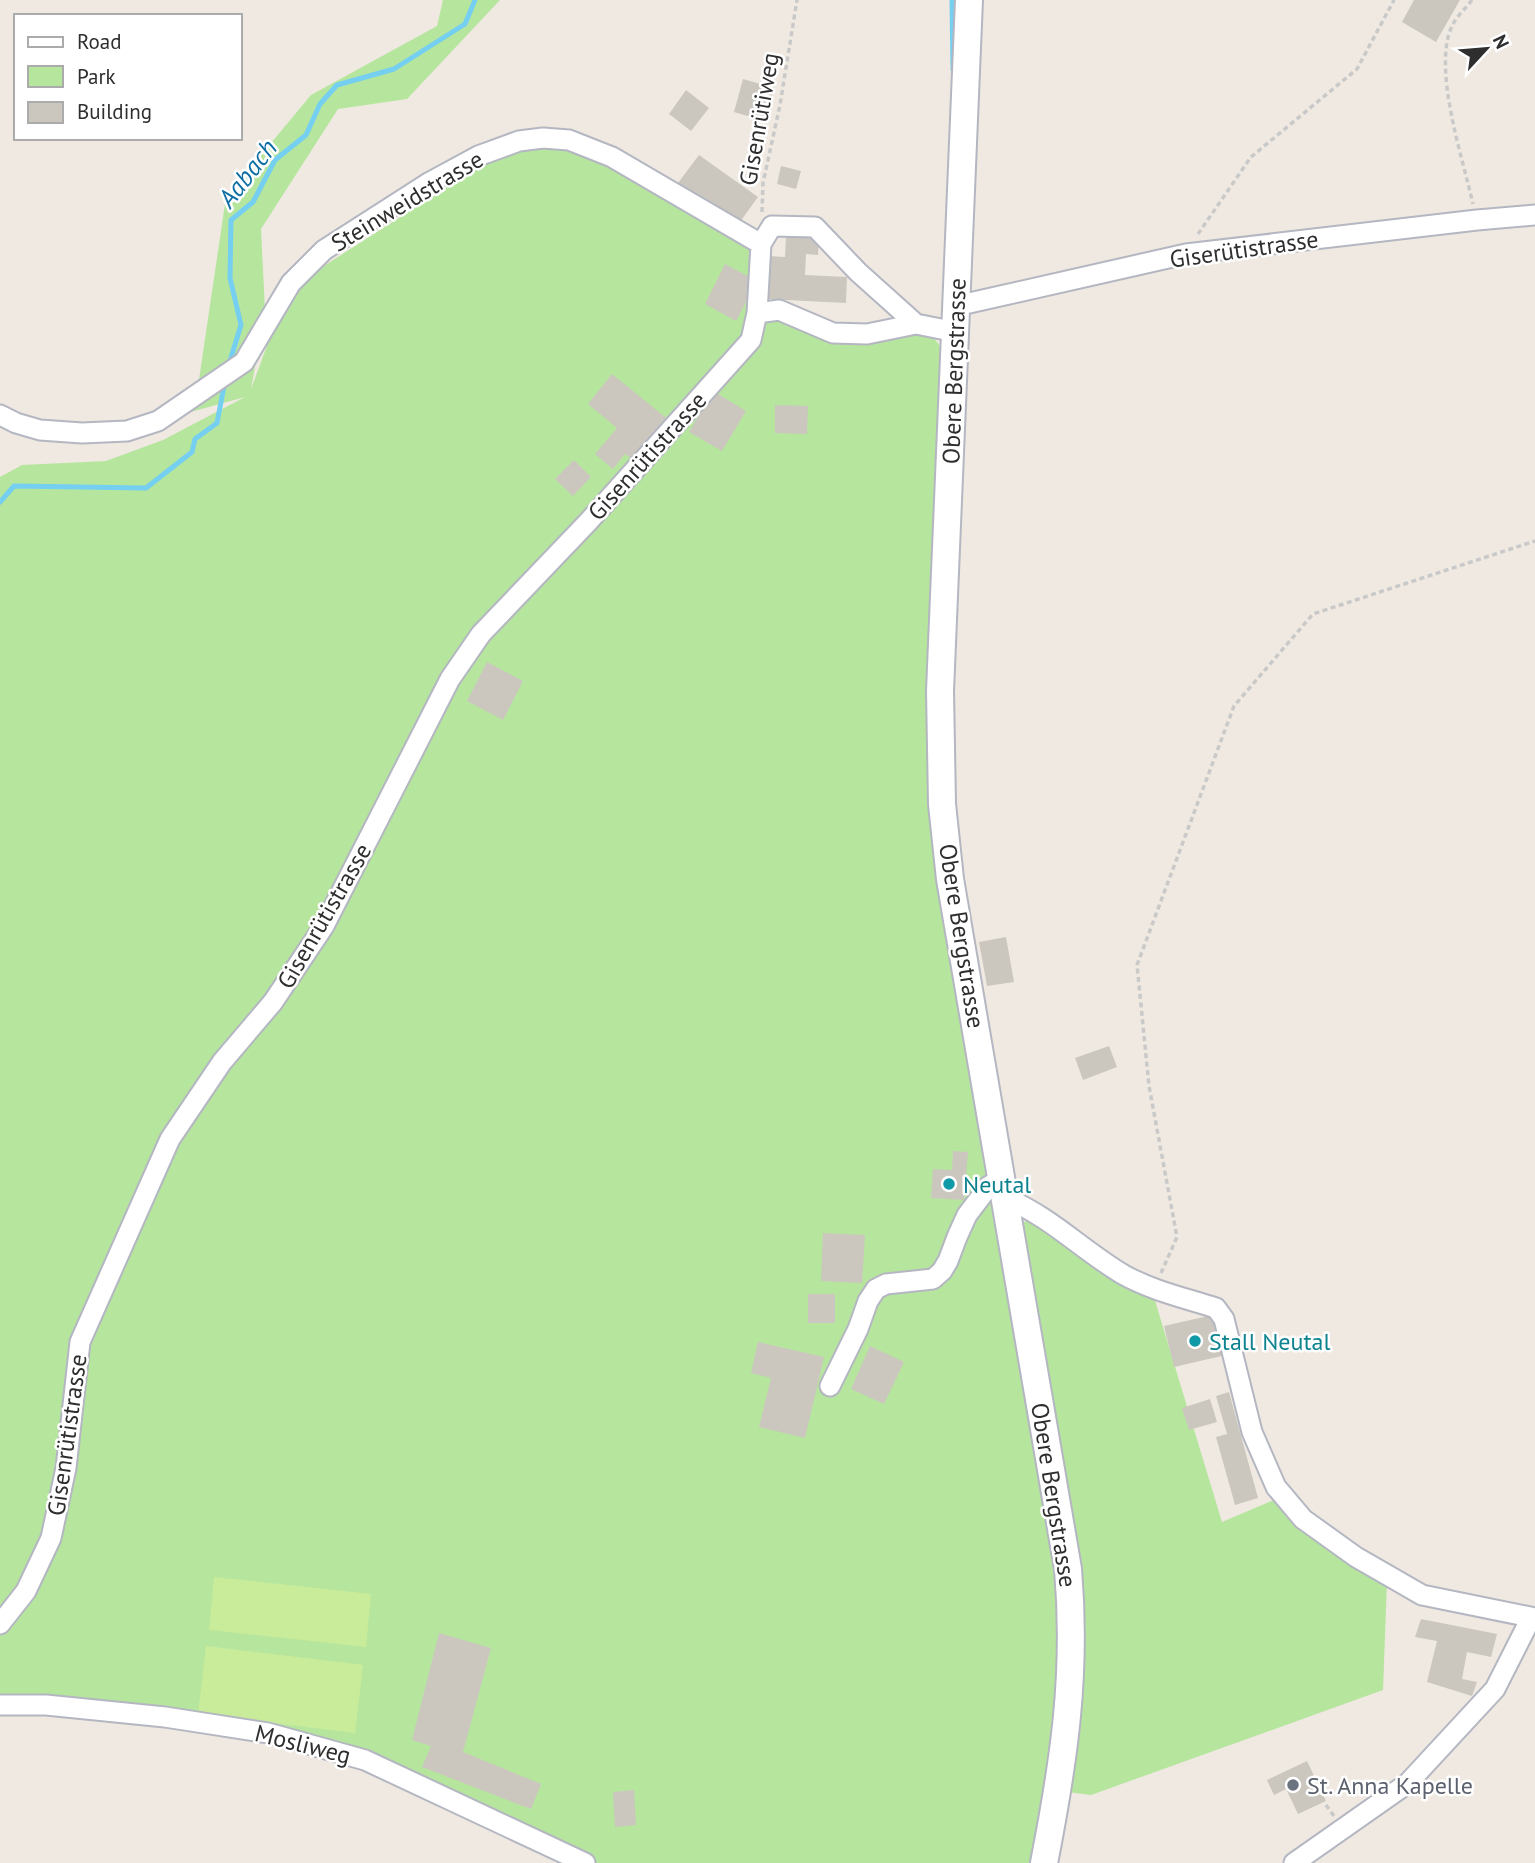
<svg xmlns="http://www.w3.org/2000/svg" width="1535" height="1863" viewBox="0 0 1535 1863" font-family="'PT Sans',sans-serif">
<rect width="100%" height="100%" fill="#efe9e1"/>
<!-- green -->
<path fill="#b6e59e" d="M 443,0 L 500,0 L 407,99 L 338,109 L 261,229 L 265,311 L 251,389 L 288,289 L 519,141 L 569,140 L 761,244 L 758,313 L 867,334 L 916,324 L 932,336 L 945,352 L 950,879 L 1064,1629 L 1038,1863 L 585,1863 L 365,1760 L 268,1733 L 0,1705 L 0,477 L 22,465 L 106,461 L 163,440 L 245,397 L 158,421 L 197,393 L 226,197 L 311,95 L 437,26 Z
M 1031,1218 L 1153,1294 L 1222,1522 L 1276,1499 L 1314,1539 L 1387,1582 L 1383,1690 L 1091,1795 L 1067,1792 L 1081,1704 L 1023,1223 Z"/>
<!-- pitch -->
<path fill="#c9ec9a" d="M 214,1577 L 371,1594 L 366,1647 L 209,1630 Z
M 206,1646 L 363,1665 L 355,1733 L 198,1714 Z"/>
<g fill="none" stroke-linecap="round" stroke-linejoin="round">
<!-- stream -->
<path stroke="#75cff0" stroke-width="5" d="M 952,0 L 953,70
M 229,364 L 241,325 L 230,278 L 231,220 L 253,202 L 275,160 L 306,135 L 320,104 L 337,85 L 394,69 L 465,24 L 475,0
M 0,502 L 14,486 L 146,488 L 192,452 L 195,439 L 217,423 L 225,381"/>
</g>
<!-- building -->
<path fill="#cbc7bf" d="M 1414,0 L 1460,0 L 1436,42 L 1402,22 Z
M 743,79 L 774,88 L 765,121 L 734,112 Z
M 686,90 L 709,108 L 691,131 L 669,114 Z
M 699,155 L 758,197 L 737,226 L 678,183 Z
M 781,166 L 801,171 L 796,189 L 777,184 Z
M 786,235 L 819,236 L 818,255 L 806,254 L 805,275 L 847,277 L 846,303 L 767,299 L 769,256 L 785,257 Z
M 725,264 L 757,281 L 736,321 L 705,304 Z
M 612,374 L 670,421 L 636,462 L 625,454 L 613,469 L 595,454 L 617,428 L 588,404 Z
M 713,391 L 746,411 L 722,451 L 689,432 Z
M 775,405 L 808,406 L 807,434 L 775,433 Z
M 574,460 L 591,477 L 573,496 L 555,479 Z
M 487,662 L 523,681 L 503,720 L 467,701 Z
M 1006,937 L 1014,982 L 987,986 L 979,942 Z
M 1109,1046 L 1117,1067 L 1083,1080 L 1075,1058 Z
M 953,1151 L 968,1152 L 964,1200 L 931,1198 L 933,1169 L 952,1170 Z
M 823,1233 L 865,1235 L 862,1283 L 821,1281 Z
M 808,1294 L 835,1294 L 835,1323 L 808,1323 Z
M 1217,1314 L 1226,1355 L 1174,1367 L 1164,1326 Z
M 758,1342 L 824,1357 L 805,1438 L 759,1427 L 771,1378 L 751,1373 Z
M 870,1346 L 904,1362 L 884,1404 L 851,1389 Z
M 1229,1392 L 1258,1498 L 1235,1505 L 1216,1437 L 1227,1434 L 1216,1396 Z
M 1210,1399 L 1217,1422 L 1189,1430 L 1182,1408 Z
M 1421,1619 L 1497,1634 L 1491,1657 L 1467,1652 L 1462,1679 L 1477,1682 L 1472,1696 L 1427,1682 L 1437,1641 L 1415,1637 Z
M 439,1633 L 491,1648 L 463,1752 L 541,1784 L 531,1809 L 422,1767 L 431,1746 L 412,1740 Z
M 1307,1761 L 1326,1801 L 1298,1814 L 1286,1789 L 1274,1795 L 1267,1780 Z
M 634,1790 L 636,1825 L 615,1827 L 613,1792 Z"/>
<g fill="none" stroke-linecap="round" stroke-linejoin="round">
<defs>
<path id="minor" d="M 761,244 L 772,226 L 815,227 L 858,272 L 916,324
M 956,306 L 1186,254 L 1477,220 L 1535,215
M 757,313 L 779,310 L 833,333 L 867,334 L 916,324 L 956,332
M 0,415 L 16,423 L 40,430 L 82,433 L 127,431 L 158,421 L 244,362 L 291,283 L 324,250 L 430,182 L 478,156 L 519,141 L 543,138 L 569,140 L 612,157 L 761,244 L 757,313 L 751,340 L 588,522 L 481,634 L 450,679 L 324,926 L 273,1002 L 222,1062 L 170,1139 L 80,1342 L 66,1468 L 51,1538 L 26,1591 L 0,1624
M 1005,1198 C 1050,1216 1083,1251 1124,1275 C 1153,1291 1185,1298 1216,1308 L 1224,1319 L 1252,1432 L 1276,1487 L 1303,1519 L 1356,1557 L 1422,1595 L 1535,1618
M 830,1386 L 858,1329 L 868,1301 L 876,1289 L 886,1284 L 933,1279 L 942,1271 L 948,1261 L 957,1237 L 967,1215 L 989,1186 L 1002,1178
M 0,1705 L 46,1705 L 165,1717 L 268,1733 L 365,1760 L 585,1863
M 1294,1863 L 1408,1783 L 1495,1689 L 1531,1618"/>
<path id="secondary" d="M 969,0 L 940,691 L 942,804 L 950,879 L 1068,1569 C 1077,1674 1064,1761 1044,1863"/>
</defs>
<!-- minor casing -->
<use href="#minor" stroke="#b4b7c1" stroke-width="23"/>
<!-- secondary casing -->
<use href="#secondary" stroke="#b4b7c1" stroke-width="30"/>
<!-- path -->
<path stroke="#c9c9c9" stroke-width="3.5" stroke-dasharray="5 3.5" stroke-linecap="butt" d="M 1472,0 C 1466,8 1456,17 1452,26 C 1432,68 1463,159 1473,204
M 762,212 L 763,183 L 780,105 L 797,0
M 1198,234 L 1251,157 L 1357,69 L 1394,0
M 1161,1273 L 1177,1237 L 1149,1086 L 1137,965 L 1234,706 L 1313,614 L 1535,541
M 1326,1805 L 1334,1816"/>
<!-- minor -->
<use href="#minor" stroke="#fff" stroke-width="19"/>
<!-- secondary -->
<use href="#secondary" stroke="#fff" stroke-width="26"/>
</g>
<!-- markers -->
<g fill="#0f9aa8" stroke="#fff" stroke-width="2.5">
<circle cx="949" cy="1184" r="7"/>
<circle cx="1195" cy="1341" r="7"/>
</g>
<circle fill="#6b7280" stroke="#fff" stroke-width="2.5" cx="1293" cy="1785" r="7"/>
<g text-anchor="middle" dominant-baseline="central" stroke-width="5" stroke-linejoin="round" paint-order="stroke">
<!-- street labels -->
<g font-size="24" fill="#2e2e2e" stroke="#fff">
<text transform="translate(759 119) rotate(-80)">Gisenrütiweg</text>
<text transform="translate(407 201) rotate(-31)">Steinweidstrasse</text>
<text transform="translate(1244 249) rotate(-8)">Giserütistrasse</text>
<text transform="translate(954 371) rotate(-88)">Obere Bergstrasse</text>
<text transform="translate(647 456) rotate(-48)">Gisenrütistrasse</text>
<text transform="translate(324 916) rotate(-60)">Gisenrütistrasse</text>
<text transform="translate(962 936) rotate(81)">Obere Bergstrasse</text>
<text transform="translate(67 1435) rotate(-82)">Gisenrütistrasse</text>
<text transform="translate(1054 1495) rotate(81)">Obere Bergstrasse</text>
<text transform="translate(303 1744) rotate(14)">Mosliweg</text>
</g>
<!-- culture labels -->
<g font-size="24" fill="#0d838f" stroke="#fff" text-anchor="start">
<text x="963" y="1184">Neutal</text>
<text x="1209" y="1341">Stall Neutal</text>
</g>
<!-- worship labels -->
<g font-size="24" fill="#5b616d" stroke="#fff" text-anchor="start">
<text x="1307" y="1785">St. Anna Kapelle</text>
</g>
<!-- water labels -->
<g font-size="26" font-style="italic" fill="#0d6fa3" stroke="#fff">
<text transform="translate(247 173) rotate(-52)">Aabach</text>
</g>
</g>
<!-- legend -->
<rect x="14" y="14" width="228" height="126" fill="#ffffff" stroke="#ababab" stroke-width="2"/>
<rect x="28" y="37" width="35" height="10" fill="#ffffff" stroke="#ababab" stroke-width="2"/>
<text x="77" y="49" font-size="21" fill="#2e2e2e">Road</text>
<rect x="28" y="66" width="35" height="21" fill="#b6e59e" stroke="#ababab" stroke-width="2"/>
<text x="77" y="84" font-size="21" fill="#2e2e2e">Park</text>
<rect x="28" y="102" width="35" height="21" fill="#cbc7bf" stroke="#ababab" stroke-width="2"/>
<text x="77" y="119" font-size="21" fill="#2e2e2e">Building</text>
<!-- north arrow -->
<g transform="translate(1486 49) rotate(64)" stroke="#ffffff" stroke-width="5" paint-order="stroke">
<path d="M0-5L12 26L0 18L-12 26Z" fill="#2e2e2e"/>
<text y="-10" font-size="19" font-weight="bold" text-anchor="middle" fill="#2e2e2e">N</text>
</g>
</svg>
